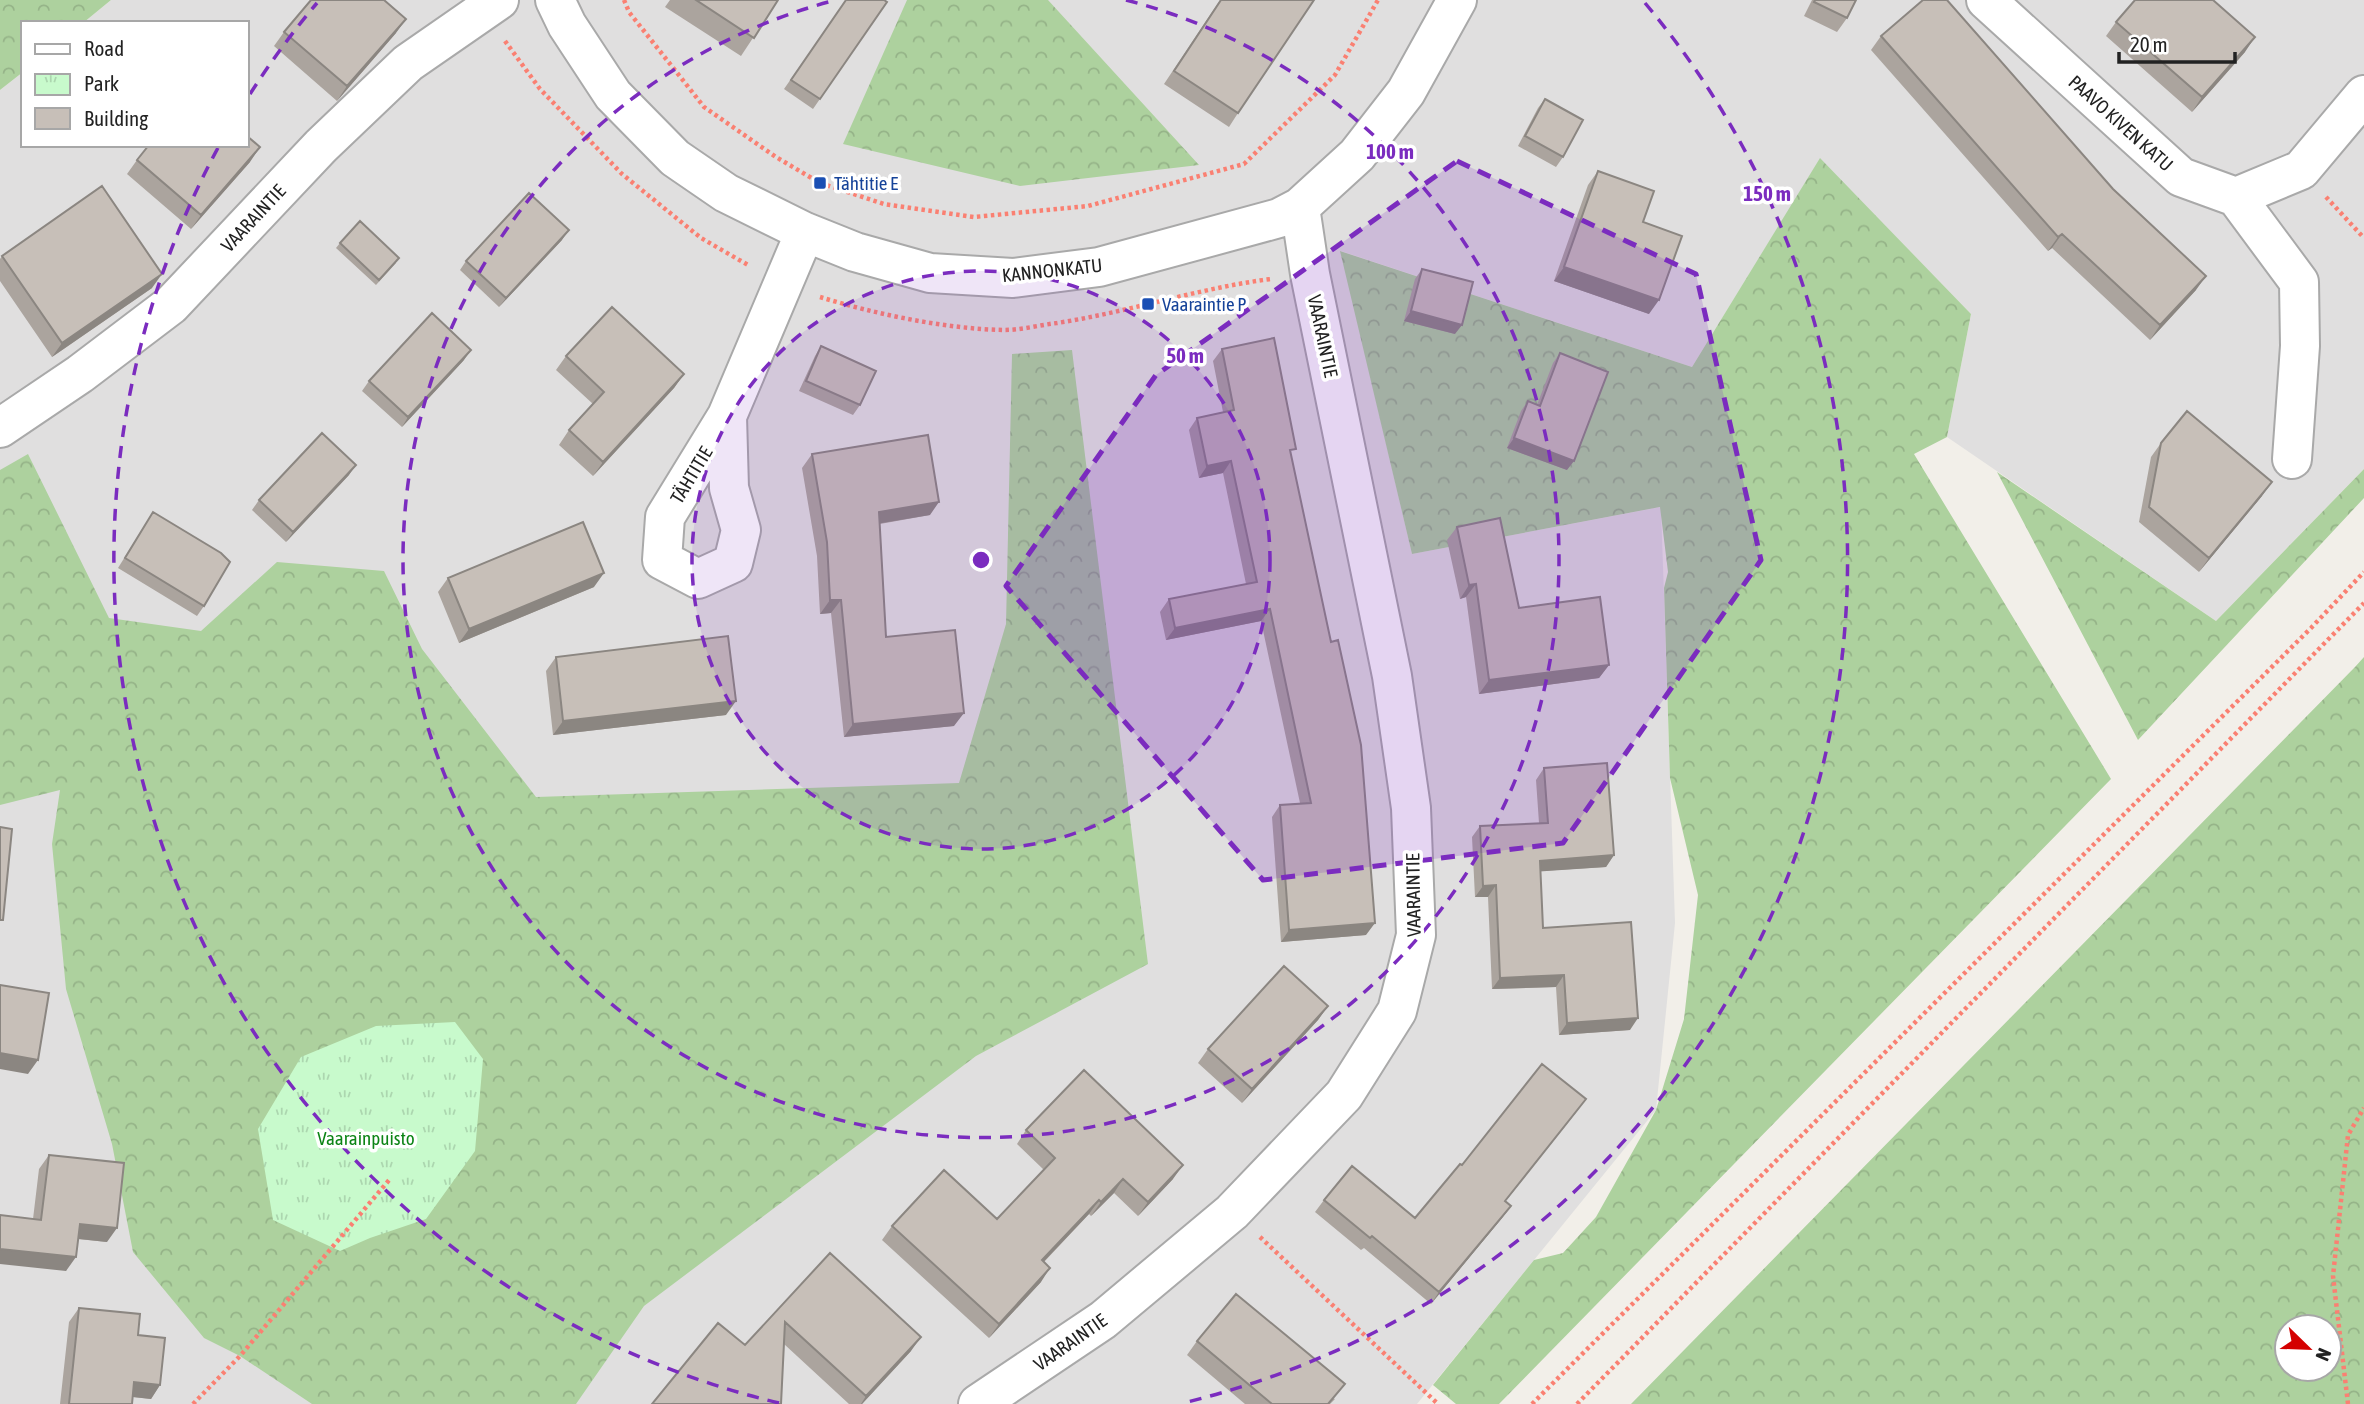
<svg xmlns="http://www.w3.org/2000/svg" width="2364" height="1404" viewBox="0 0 2364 1404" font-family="'Asap Condensed',sans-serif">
<defs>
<pattern id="forest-crowns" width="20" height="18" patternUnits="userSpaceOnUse" patternTransform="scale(1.75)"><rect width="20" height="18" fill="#add19e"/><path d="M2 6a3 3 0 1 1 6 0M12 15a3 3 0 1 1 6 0" fill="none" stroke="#95b388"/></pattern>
<pattern id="park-tufts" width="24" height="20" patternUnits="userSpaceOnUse" patternTransform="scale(1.75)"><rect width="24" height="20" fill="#c8facc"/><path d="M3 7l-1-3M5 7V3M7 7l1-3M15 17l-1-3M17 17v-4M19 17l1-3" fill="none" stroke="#acd6af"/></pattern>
</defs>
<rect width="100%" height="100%" fill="#f2efe9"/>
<!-- residential -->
<path fill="#e0dfdf" d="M 111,0 L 2364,0 L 2364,469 L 2216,621 L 1947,437 L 1971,314 L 1820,159 L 1692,367 L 1341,251 L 1412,554 L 1661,507 L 1675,923 L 1656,1110 L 1417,1404 L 0,1404 L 0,90 L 23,72 L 23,145 L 247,145 L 247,23 L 83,23 Z"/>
<!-- forest -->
<path fill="url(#forest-crowns)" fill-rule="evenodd" d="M 0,0 L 111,0 L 83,23 L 23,23 L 23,72 L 0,90 Z
M 907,0 L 1048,0 L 1199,165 L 1020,186 L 843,144 Z
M 1820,158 L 1971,314 L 1947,437 L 1914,454 L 2111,779 L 1499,1404 L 1456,1404 L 1433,1385 L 1534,1260 L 1563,1253 L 1596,1217 L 1656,1110 L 1684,1019 L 1698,895 L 1670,778 L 1664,588 L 1668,572 L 1660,507 L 1412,554 L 1340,251 L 1692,367 Z
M 1072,350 L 1148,964 L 976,1056 L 644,1306 L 576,1404 L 312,1404 L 240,1356 L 204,1338 L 133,1252 L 112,1144 L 66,989 L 52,844 L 60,790 L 0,805 L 0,470 L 28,454 L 109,618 L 201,631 L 277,562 L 384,571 L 422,649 L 536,797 L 959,783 L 1006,624 L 1012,354 Z
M 2364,469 L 2364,498 L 2138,740 L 1997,472 L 2216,621 Z
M 2364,657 L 2364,1404 L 1631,1404 L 2355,667 ZM 2287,1327 L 2329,1327 L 2329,1369 L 2287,1369 Z"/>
<!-- park -->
<path fill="url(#park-tufts)" d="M 455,1022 L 483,1059 L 475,1151 L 426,1219 L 370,1238 L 340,1251 L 273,1220 L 258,1129 L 301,1057 L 376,1026 Z"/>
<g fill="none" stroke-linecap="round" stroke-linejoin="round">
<defs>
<path id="minor" d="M 555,0 L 567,25 L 613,95 L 675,158 L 726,193 L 805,232 L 855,252 L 930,273 L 1013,278 L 1099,267 L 1279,218 L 1300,207 L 1357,155 L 1406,92 L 1457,0
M 1986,0 L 2181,177 L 2236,197 L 2301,170 L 2364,95
M 2236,197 L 2299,282 L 2300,346 L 2292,459
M 727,416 L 729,488 L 741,530 L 733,563 L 698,579 L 662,560 L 665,517 L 727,416 L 805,232
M 0,428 L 80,374 L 171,305 L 321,146 L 408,63 L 499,0
M 978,1404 L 1103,1320 L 1232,1212 L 1344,1095 L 1397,1011 L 1416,935 L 1411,808 L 1392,676 L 1310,274 L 1300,207"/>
</defs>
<!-- minor casing -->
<use href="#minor" stroke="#a9a9a9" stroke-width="42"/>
<!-- path -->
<path stroke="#fa8072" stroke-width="4.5" stroke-dasharray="3.5 3.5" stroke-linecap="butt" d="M 624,0 L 629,12 L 704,107 L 776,157 L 820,183 L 884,204 L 974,217 L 1088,206 L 1244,164 L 1335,75 L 1378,0
M 505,41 L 540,89 L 622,174 L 701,238 L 748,265
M 2326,197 L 2364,238
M 820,297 C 875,314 946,329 1004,330 C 1021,330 1040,325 1057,323 C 1129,312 1199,288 1271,279
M 1260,1237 L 1438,1404
M 193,1404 L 240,1356 L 390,1179
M 1532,1404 L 2311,628 L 2364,572
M 1577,1404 L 2364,603
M 2348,1404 L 2333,1276 L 2348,1135 L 2364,1108"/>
<!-- minor -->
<use href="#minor" stroke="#fff" stroke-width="38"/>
</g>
<!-- wall -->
<path fill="#aba49e" d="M 670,0 L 778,0 L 741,56 L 665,7 Z
M 846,0 L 887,2 L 813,109 L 784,89 Z
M 1220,0 L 1238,113 L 1229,127 L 1164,84 Z
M 1812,0 L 1856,0 L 1847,18 L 1837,32 L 1804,16 Z
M 2116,22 L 2245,52 L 2192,112 L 2106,36 Z
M 284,32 L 396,33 L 337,101 L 274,46 Z
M 1881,36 L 2196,290 L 2150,340 L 2052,248 L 2048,251 L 1871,50 Z
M 1545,99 L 1563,157 L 1556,167 L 1518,146 L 1538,108 Z
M 137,160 L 250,162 L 191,229 L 127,174 Z
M 1598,171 L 1643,222 L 1649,314 L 1554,281 L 1588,185 Z
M 562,240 L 499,307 L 460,270 L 466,261 Z
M 340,243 L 396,263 L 376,285 L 336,248 Z
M 2,256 L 152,288 L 52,357 L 0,281 L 0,259 Z
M 1422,269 L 1455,334 L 1404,321 L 1415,279 Z
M 821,346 L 860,405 L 853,415 L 799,391 L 815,356 Z
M 1222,349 L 1291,455 L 1366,935 L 1281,942 L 1272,817 L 1280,805 L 1300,803 L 1261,621 L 1166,640 L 1160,612 L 1169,599 L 1246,584 L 1223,473 L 1199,478 L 1189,430 L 1197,418 L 1223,412 L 1213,361 Z
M 1560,353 L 1567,470 L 1507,448 L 1521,411 L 1528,401 L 1537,405 L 1553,363 Z
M 566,356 L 684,374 L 674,388 L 593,476 L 559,445 L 569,430 L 593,404 L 556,370 Z
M 464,360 L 402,427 L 362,391 L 369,381 Z
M 2161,443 L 2262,496 L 2199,572 L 2139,522 L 2151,457 Z
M 812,454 L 930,515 L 880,524 L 886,637 L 954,726 L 844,737 L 831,613 L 820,614 L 817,556 L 802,468 Z
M 349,475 L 286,542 L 252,510 L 259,500 Z
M 153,512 L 204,606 L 197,616 L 118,568 Z
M 1457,527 L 1519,608 L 1609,665 L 1599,678 L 1479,694 L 1466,597 L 1460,599 L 1447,540 Z
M 448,578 L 594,587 L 459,643 L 438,592 Z
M 556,657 L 726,715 L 553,735 L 546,671 Z
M 1544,768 L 1614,855 L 1606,867 L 1540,871 L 1543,928 L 1630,1030 L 1559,1035 L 1556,987 L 1492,989 L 1488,897 L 1475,897 L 1472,837 L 1480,826 L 1539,823 L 1536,780 Z
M 1328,1006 L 1318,1020 L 1242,1103 L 1198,1063 L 1208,1049 Z
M 1577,1111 L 1505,1201 L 1511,1206 L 1502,1218 L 1431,1304 L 1364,1248 L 1361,1250 L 1315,1212 L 1324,1200 L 1415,1218 L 1462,1165 Z
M 1026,1130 L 1173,1179 L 1138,1216 L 1114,1193 L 1091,1216 L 1089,1214 L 1044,1262 L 1041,1282 L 989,1338 L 882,1240 L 892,1226 L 997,1219 L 1044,1170 L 1017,1144 Z
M 49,1155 L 107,1242 L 78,1239 L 66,1271 L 33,1219 L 39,1169 Z
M 830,1253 L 911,1351 L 862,1404 L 849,1404 L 784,1344 L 745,1345 Z
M 79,1308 L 138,1335 L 160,1385 L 151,1399 L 133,1397 L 132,1404 L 60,1404 L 69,1322 Z
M 1197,1341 L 1335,1399 L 1330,1404 L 1245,1404 L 1187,1355 Z"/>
<!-- shaded-wall -->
<path fill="#8b8681" d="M 406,19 L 396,33 L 337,101 L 347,86 Z
M 2255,37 L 2245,52 L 2192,112 L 2202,97 Z
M 260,147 L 250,162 L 191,229 L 201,215 Z
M 569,230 L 562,240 L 499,307 L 506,298 Z
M 2062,234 L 2052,248 L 2048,251 L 2058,237 Z
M 1564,267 L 1659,300 L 1649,314 L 1554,281 Z
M 162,274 L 152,288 L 52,357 L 62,343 Z
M 2206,276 L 2196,290 L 2150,340 L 2160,325 Z
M 1411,311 L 1462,325 L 1455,334 L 1404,321 Z
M 471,350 L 464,360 L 402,427 L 408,417 Z
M 684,374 L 674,388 L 593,476 L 603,462 Z
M 1514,438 L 1574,461 L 1567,470 L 1507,448 Z
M 1231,461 L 1223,473 L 1199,478 L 1207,466 Z
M 356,465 L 349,475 L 286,542 L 293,532 Z
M 2272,482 L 2262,496 L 2199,572 L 2209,558 Z
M 939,502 L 930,515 L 870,525 L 879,512 Z
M 604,573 L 594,587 L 459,643 L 469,629 Z
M 1476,584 L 1466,597 L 1460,599 L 1469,585 Z
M 830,600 L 841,600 L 831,613 L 820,614 Z
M 1270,609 L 1261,621 L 1166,640 L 1175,628 Z
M 1609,665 L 1599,678 L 1479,694 L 1489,680 Z
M 736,701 L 726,715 L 553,735 L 563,721 Z
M 964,713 L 954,726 L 844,737 L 853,724 Z
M 1614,855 L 1606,867 L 1532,872 L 1540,861 Z
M 1496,885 L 1488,897 L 1475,897 L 1483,886 Z
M 1375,923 L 1366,935 L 1281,942 L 1289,930 Z
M 1564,975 L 1556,987 L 1492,989 L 1500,978 Z
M 1328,1006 L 1318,1020 L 1242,1103 L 1252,1089 Z
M 1638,1018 L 1630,1030 L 1559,1035 L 1567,1023 Z
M 0,1053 L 38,1060 L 28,1074 L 0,1069 Z
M 1586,1099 L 1577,1111 L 1496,1213 L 1505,1201 Z
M 1183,1165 L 1173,1179 L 1138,1216 L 1148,1202 Z
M 1123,1179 L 1114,1193 L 1091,1216 L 1101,1202 Z
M 1099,1200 L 1089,1214 L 1032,1274 L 1042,1260 Z
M 1511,1206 L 1502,1218 L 1431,1304 L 1439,1292 Z
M 80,1224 L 117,1228 L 107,1242 L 70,1238 Z
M 0,1249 L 76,1257 L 66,1271 L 0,1264 Z
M 1050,1268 L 1041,1282 L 989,1338 L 999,1324 Z
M 921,1337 L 911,1351 L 862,1404 L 861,1404 L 866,1396 Z
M 134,1382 L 160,1385 L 151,1399 L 124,1396 Z"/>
<!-- building -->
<path fill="#c7bfb8" stroke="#8b8681" stroke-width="2" d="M 311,0 L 384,0 L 406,19 L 347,86 L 284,32 Z
M 696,0 L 778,0 L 754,38 Z
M 846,0 L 884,0 L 887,2 L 820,99 L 791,80 Z
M 1221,0 L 1314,0 L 1238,113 L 1174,71 Z
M 1815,0 L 1856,0 L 1847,18 L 1814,2 Z
M 1923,0 L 1947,0 L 2113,189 L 2206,276 L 2160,325 L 2062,234 L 2058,237 L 1881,36 Z
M 2135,0 L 2213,0 L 2255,37 L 2202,97 L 2116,22 Z
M 1545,99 L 1583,120 L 1563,157 L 1525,136 Z
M 247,136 L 260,147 L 201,215 L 137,160 L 149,145 L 247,145 Z
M 1598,171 L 1654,191 L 1643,222 L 1682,236 L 1659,300 L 1564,267 Z
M 102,186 L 162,274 L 62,343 L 2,256 Z
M 529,193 L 569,230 L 506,298 L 466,261 Z
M 360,221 L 399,258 L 379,280 L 340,243 Z
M 1422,269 L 1473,282 L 1462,325 L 1411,311 Z
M 612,307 L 684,374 L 603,462 L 569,430 L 604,392 L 566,356 Z
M 432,313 L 471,350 L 408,417 L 369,381 Z
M 1274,338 L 1296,449 L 1290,450 L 1331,642 L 1338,640 L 1361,745 L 1375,923 L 1289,930 L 1280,805 L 1311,803 L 1270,609 L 1175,628 L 1169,599 L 1257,582 L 1231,461 L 1207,466 L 1197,418 L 1234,410 L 1222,349 Z
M 821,346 L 876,371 L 860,405 L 806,381 Z
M 1560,353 L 1608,372 L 1574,461 L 1514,438 L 1528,401 L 1540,406 Z
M 2187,411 L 2272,482 L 2209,558 L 2149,507 L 2161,443 Z
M 322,433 L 356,465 L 293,532 L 259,500 Z
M 928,435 L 939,502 L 879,512 L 886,637 L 955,630 L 964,713 L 853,724 L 841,600 L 830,600 L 827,542 L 812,454 Z
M 153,512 L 221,553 L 230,562 L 204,606 L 125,558 Z
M 1500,518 L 1519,608 L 1600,597 L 1609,665 L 1489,680 L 1476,584 L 1469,585 L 1457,527 Z
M 583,522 L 604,573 L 469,629 L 448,578 Z
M 728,636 L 736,701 L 563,721 L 556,657 Z
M 1607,763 L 1614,855 L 1540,861 L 1543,928 L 1631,922 L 1638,1018 L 1567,1023 L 1564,975 L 1500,978 L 1496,885 L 1483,886 L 1480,826 L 1548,823 L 1544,768 Z
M 0,827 L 12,829 L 3,920 L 0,920 Z
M 1284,966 L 1328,1006 L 1252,1089 L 1208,1049 Z
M 0,985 L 49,993 L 38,1060 L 0,1053 Z
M 1542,1064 L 1586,1099 L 1505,1201 L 1511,1206 L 1439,1292 L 1372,1236 L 1370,1238 L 1324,1200 L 1352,1166 L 1415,1218 L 1460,1164 L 1462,1165 Z
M 1084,1070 L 1183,1165 L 1148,1202 L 1123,1179 L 1101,1202 L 1099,1200 L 1042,1260 L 1050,1268 L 999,1324 L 892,1226 L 944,1170 L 997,1219 L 1055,1158 L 1026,1130 Z
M 49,1155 L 124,1163 L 117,1228 L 80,1224 L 76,1257 L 0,1249 L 0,1215 L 41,1220 Z
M 830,1253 L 921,1337 L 866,1396 L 785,1322 L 781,1404 L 652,1404 L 718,1323 L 745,1345 Z
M 1236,1294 L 1345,1384 L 1328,1404 L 1272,1404 L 1197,1341 Z
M 79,1308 L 140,1314 L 138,1335 L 165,1338 L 160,1385 L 134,1382 L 132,1404 L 69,1404 Z"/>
<!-- marked area -->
<path fill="#7b2cbf" fill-opacity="0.2" stroke="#7b2cbf" stroke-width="5" stroke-dasharray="14 9" stroke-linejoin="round" d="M 1457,161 L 1696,274 L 1761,560 L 1563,843 L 1263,880 L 1006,586 L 1156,375 Z"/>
<!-- distance rings -->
<circle cx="981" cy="560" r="289" fill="#7b2cbf" fill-opacity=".12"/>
<g fill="none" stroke="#7b2cbf" stroke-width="3.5" stroke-dasharray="12 9">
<circle cx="981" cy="560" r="289"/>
<path d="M1126 0A578 578 0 1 1 836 0"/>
<path d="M779 1403A867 867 0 0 1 219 146M250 94A867 867 0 0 1 317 3M1645 3A867 867 0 0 1 1183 1403"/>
</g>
<!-- markers -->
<g fill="#1a4fb4" stroke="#fff" stroke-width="2.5">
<rect x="813" y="176" width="14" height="14" rx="3.5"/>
<rect x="1141" y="297" width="14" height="14" rx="3.5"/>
</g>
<g text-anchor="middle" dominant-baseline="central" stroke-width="7" stroke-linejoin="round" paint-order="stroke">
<!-- street labels -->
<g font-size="19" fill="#222" stroke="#fff">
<text transform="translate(2121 123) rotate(42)">PAAVO KIVEN KATU</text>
<text transform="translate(253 218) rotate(-47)">VAARAINTIE</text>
<text transform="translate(1052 270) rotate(-6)">KANNONKATU</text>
<text transform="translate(1323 336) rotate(78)">VAARAINTIE</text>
<text transform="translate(691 475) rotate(-59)">TÄHTITIE</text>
<text transform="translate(1413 895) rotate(-91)">VAARAINTIE</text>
<text transform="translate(1070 1342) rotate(-35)">VAARAINTIE</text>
</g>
<!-- transit labels -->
<g font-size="19" fill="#164399" stroke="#fff" text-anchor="start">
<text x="834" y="183">Tähtitie E</text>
<text x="1162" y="304">Vaaraintie P</text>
</g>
<!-- park labels -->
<g font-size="19" fill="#0c8416" stroke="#fff">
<text x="366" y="1138">Vaarainpuisto</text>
</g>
</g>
<circle cx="981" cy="560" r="10" fill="#7b2cbf" stroke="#fff" stroke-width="3.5"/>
<g font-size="21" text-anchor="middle" font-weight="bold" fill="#7b2cbf" stroke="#fff" stroke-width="7" stroke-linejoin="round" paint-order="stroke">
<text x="1390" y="159">100 m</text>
<text x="1767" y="201">150 m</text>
<text x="1185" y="363">50 m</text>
</g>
<!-- legend -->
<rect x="21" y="21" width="228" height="126" fill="#ffffff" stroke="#a7a7a7" stroke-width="2"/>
<rect x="35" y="44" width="35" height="10" fill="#ffffff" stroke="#a7a7a7" stroke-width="2"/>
<text x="84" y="56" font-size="21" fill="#222222">Road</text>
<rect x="35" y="74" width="35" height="21" fill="url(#park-tufts)" stroke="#a7a7a7" stroke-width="2"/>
<text x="84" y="91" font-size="21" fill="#222222">Park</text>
<rect x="35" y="108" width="35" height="21" fill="#c7bfb8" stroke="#a7a7a7" stroke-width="2"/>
<text x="84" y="126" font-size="21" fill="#222222">Building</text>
<!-- north arrow -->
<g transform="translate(2308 1348) rotate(113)"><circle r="33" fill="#ffffff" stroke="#a7a7a7" stroke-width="2"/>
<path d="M0-5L12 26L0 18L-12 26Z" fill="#d40000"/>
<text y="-10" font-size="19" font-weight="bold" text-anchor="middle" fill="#222222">N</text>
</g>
<!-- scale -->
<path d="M2119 52v10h116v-10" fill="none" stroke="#222222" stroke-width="3.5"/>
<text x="2130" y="52" font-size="21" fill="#222222" stroke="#ffffff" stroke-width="5" paint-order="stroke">20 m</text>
</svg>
